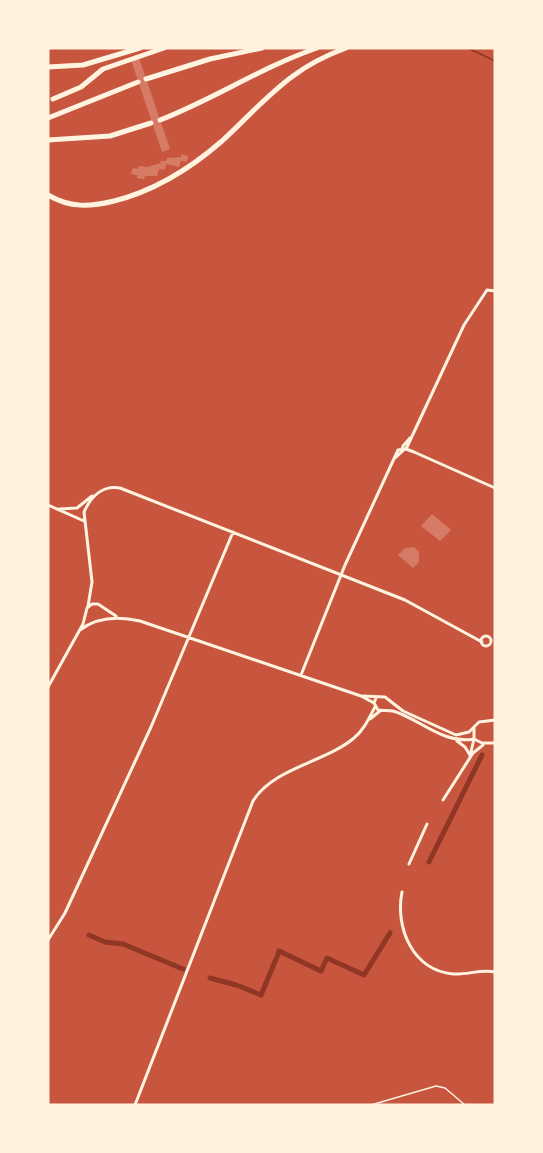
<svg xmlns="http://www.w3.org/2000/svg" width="543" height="1153" viewBox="0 0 543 1153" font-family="Commissioner,sans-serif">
<rect width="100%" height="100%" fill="#c8553d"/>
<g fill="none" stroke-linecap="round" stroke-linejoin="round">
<!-- stream -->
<path stroke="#8f3625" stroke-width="1.5" d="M 468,48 L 495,61"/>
<!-- canal -->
<path stroke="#8f3625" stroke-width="5" d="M 429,862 L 482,755
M 89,935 L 105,942 L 123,944 L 183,969
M 277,957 L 279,951 L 321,971 L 327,958 L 364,975 L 390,933
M 210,978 L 236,985
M 239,986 L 261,995 L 276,959"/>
</g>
<!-- building -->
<path fill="#d67c66" d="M 139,58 L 170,149 L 162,152 L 131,60 Z
M 181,154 L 188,156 L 187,162 L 181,161 L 179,167 L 166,164 L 165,170 L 159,169 L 157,176 L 145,176 L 144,179 L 137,178 L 137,175 L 131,174 L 133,168 L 138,169 L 139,166 L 147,167 L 161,163 L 160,161 L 166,161 L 167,158 L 181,157 Z
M 432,514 L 451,530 L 440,541 L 421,526 Z
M 414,547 L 419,552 L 419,562 L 413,568 L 398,555 L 405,548 Z"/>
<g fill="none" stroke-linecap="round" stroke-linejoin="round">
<!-- service -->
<path stroke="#fff3e0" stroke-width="1.5" d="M 371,1105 L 436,1086 L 445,1088 L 465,1105"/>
<!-- minor -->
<path stroke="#fff3e0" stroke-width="3" d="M 402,449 L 403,446 L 410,438
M 395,458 L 407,447 L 464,325 L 487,290 L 495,291
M 48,505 L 84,521
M 59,509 L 77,508 L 92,496
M 84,512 C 91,496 103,485 120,488 L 405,600 L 482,642
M 84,512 L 92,582 L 88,606
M 80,630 C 97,617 118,616 140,621 L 361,696 L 374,703
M481 641a5 5 0 1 1 10 0a5 5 0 1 1-10 0Z
M 301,675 L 345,565 L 398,450 L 406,449 L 414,452 L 495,488
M 48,687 L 83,624 L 87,608 L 92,604 L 98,604 L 116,616
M 363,696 L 385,697 L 403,711 L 456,735 L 469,732 L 479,722 L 495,720
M 376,698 L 374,703 L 378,710 C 383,711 388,710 393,711 C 420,719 444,745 474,739 L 482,743 L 495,743
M 370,719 L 380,711
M 457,741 L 465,747 L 470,755
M 470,756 L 474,739 L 474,728
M 443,800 L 473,753 L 483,745
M 409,864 L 427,824
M 402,892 C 395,927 412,970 453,974 C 467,975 481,969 495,972
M 48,940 L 65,913 L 151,727 L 233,532
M 135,1105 L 253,801 C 273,768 326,762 354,738 C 364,730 369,718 375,707"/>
<!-- motorway -->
<path stroke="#fff3e0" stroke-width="5" d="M 48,67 L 83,65 L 140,48
M 146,79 L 210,59 L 262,48
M 53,99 L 81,87 L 103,69 L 164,48
M 48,118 L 138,82
M 160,120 C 214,99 262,67 317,48
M 48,140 L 110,136 L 151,123
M 48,195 C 70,208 90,207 114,201 C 154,191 191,168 222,141 C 246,119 267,95 293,76 C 309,64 327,55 346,48"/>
</g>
<!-- border -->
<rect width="543" height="1153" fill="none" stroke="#fff3e0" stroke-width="99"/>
</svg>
